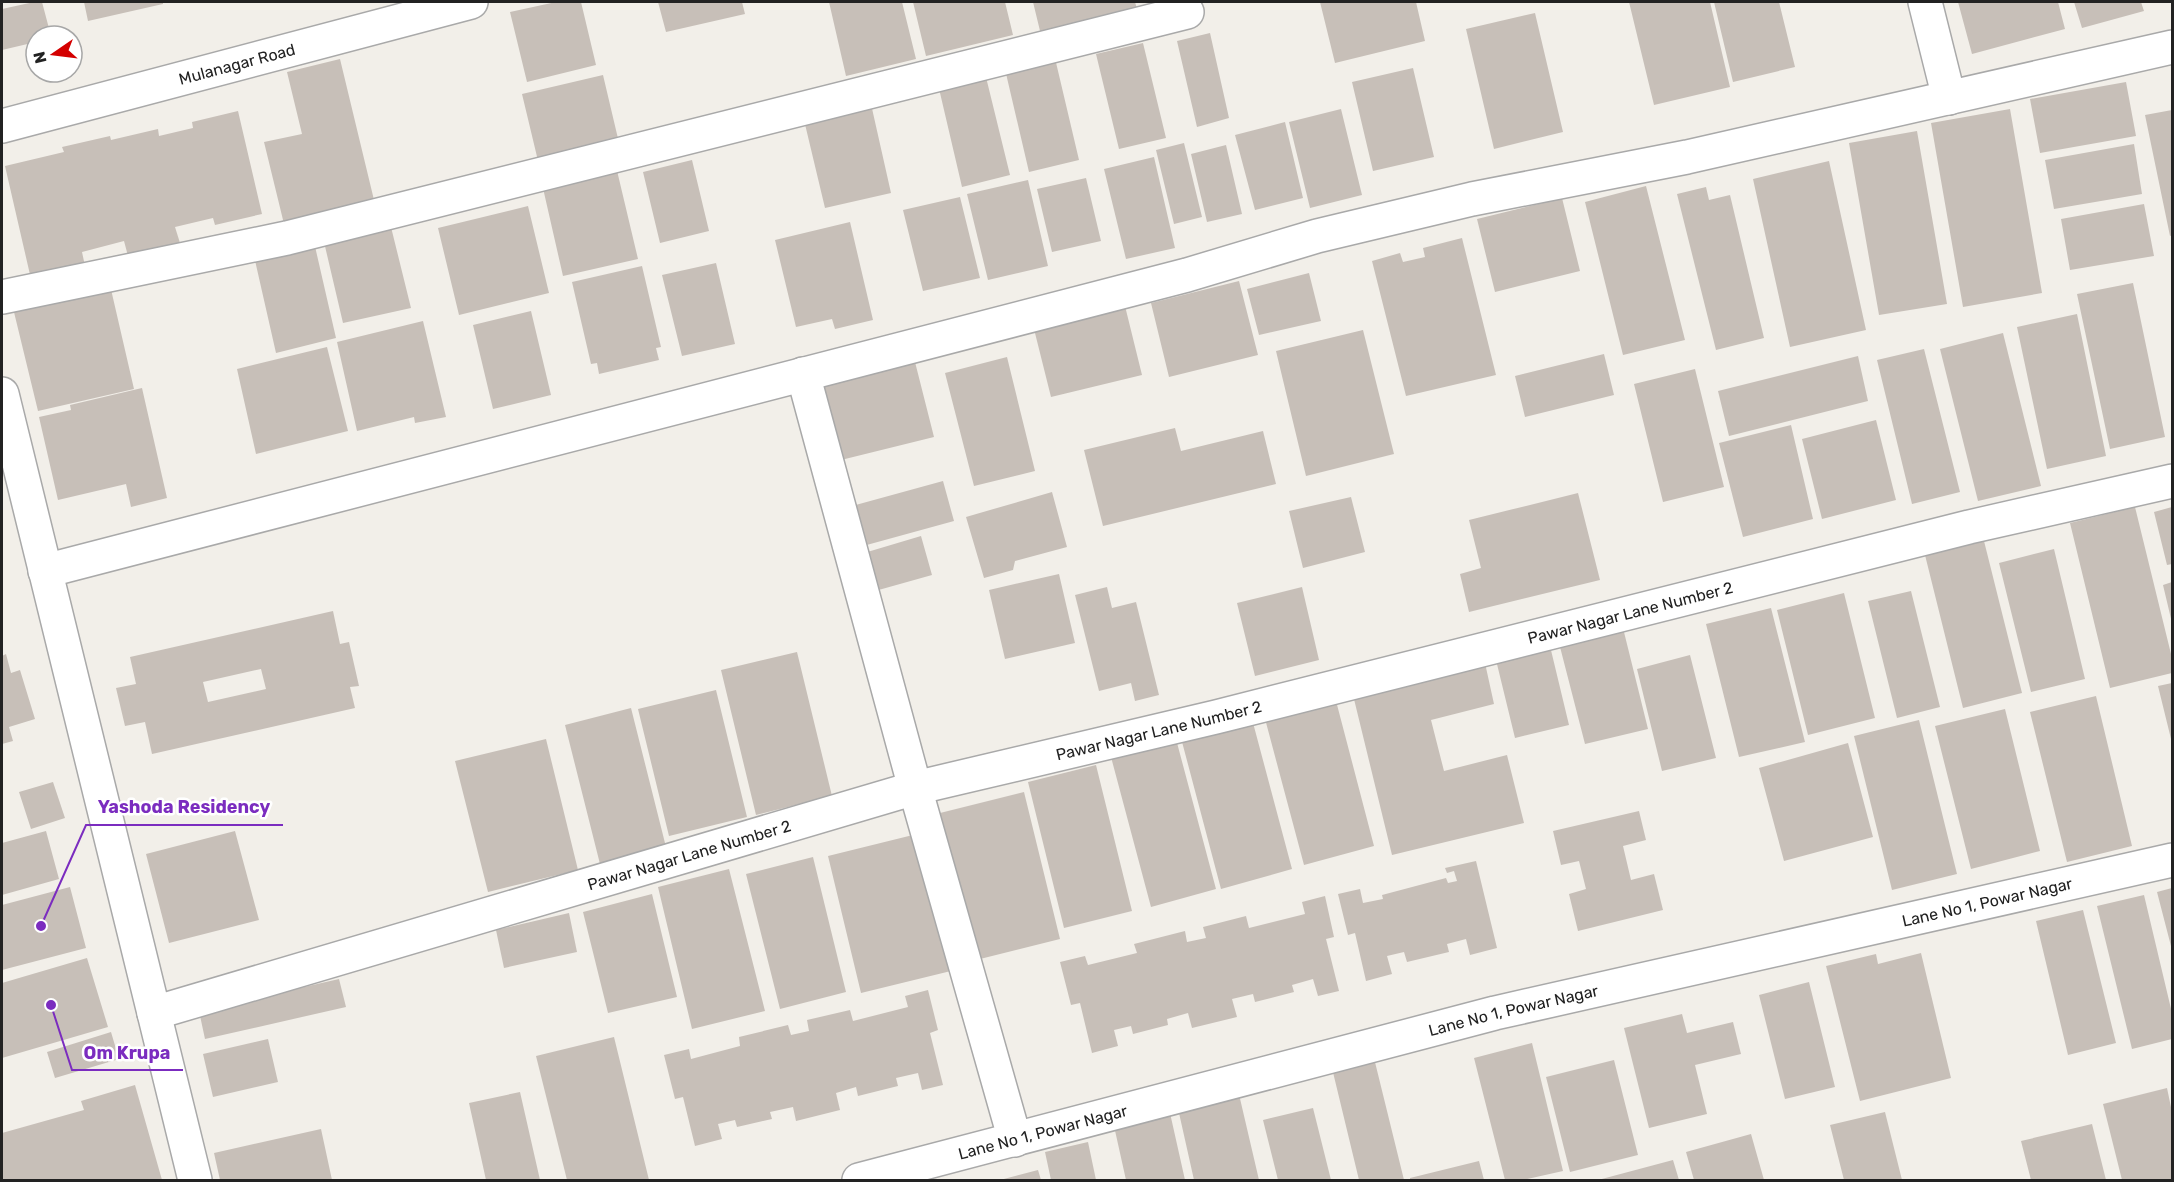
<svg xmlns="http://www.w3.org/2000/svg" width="2174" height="1182" viewBox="0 0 2174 1182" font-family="Rubik,sans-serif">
<rect width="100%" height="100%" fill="#f2efe9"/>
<!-- building -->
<path fill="#c7bfb8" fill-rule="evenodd" d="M 34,2 L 42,2 L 51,36 L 36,36 L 36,42 L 2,50 L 2,9 Z
M 84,2 L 163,2 L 163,4 L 88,21 Z
M 556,2 L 581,2 L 596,65 L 527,82 L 510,12 Z
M 658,2 L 742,2 L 745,14 L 666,32 Z
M 829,2 L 902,2 L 916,59 L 846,76 Z
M 913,2 L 1005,2 L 1013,35 L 926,56 Z
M 1033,2 L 1135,2 L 1138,12 L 1041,35 Z
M 1320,2 L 1416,2 L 1425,41 L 1335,63 Z
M 1629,2 L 1710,2 L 1730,87 L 1654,105 Z
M 1714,2 L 1779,2 L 1795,67 L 1733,82 Z
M 1958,2 L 2058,2 L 2065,29 L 1972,54 Z
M 2074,2 L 2141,2 L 2144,11 L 2082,28 Z
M 1535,13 L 1563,132 L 1494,149 L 1466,29 Z
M 1210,33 L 1229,118 L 1197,127 L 1177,41 Z
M 1143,43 L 1166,138 L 1119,149 L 1096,54 Z
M 1054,54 L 1079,160 L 1029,172 L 1004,65 Z
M 340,59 L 374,200 L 284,224 L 264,142 L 302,134 L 287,72 Z
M 1413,68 L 1434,157 L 1373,171 L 1352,82 Z
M 984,69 L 1010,175 L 962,187 L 937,80 Z
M 603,75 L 620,147 L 539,165 L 522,94 Z
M 2126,82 L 2136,136 L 2040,153 L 2030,99 Z
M 871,104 L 891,193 L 825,208 L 804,120 Z
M 1341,109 L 1362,195 L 1310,208 L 1289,122 Z
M 2010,109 L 2042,293 L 1963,307 L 1931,123 Z
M 2172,110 L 2172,235 L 2170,236 L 2145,115 Z
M 238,111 L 262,214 L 215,225 L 213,218 L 175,227 L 180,243 L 128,256 L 124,241 L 82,252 L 85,266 L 31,279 L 5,166 L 64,152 L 62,147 L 110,136 L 111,140 L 158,129 L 159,136 L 193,128 L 192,122 Z
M 1285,122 L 1303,198 L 1255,210 L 1235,135 Z
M 1917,131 L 1947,304 L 1879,315 L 1849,143 Z
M 1184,143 L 1202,217 L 1174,224 L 1156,150 Z
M 2134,144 L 2142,194 L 2054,209 L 2045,160 Z
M 1226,145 L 1242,214 L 1207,222 L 1191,154 Z
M 1154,157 L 1175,248 L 1126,259 L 1104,169 Z
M 614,158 L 638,259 L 563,276 L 540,175 Z
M 692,160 L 709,231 L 660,243 L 643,172 Z
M 1829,161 L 1866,330 L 1790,347 L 1753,179 Z
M 1086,178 L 1101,241 L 1052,252 L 1037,189 Z
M 1028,180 L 1048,266 L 988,280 L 967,194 Z
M 1646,186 L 1685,340 L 1623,355 L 1585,202 Z
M 1706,187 L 1709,200 L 1730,195 L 1764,338 L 1716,350 L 1677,194 Z
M 960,197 L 980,278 L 923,291 L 903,210 Z
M 1562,198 L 1580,271 L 1495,292 L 1477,219 Z
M 2144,204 L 2154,256 L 2070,270 L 2061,219 Z
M 528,206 L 549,293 L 459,315 L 438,228 Z
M 850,222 L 873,320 L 835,329 L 832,319 L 796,327 L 775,240 Z
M 391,227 L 411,308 L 343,323 L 324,242 Z
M 1462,238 L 1496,375 L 1406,396 L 1372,261 L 1400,253 L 1403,262 L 1425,257 L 1423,248 Z
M 314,242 L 336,338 L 276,353 L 254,256 Z
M 716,263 L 735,344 L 682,356 L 662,275 Z
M 642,266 L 661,347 L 656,348 L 659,360 L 599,374 L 597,363 L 591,364 L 572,282 Z
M 1309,273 L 1321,321 L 1259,335 L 1247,289 Z
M 1239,281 L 1258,355 L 1169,377 L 1151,303 Z
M 2133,283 L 2165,437 L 2110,449 L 2077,294 Z
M 110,285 L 134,389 L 38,411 L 13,308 Z
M 1125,306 L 1142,375 L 1051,397 L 1034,329 Z
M 531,311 L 551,395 L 493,409 L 473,325 Z
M 2077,314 L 2106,456 L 2047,469 L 2017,327 Z
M 423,321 L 446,417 L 415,423 L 414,417 L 357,431 L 337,342 Z
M 1363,330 L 1394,454 L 1306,476 L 1276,351 Z
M 2003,333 L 2041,486 L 1978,501 L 1940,349 Z
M 327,347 L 348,431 L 256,454 L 237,369 Z
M 1924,349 L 1960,492 L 1912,504 L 1877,360 Z
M 1604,354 L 1614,395 L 1525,417 L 1515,376 Z
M 1858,356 L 1868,401 L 1729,436 L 1718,391 Z
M 1007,357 L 1035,471 L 974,486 L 945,373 Z
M 914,358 L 934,437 L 841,460 L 822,381 Z
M 1695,369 L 1724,487 L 1663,502 L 1634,384 Z
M 142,388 L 167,498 L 131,507 L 126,484 L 58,500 L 39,417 L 71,410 L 70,405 Z
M 1876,420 L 1896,500 L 1822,519 L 1802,439 Z
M 1791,425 L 1813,519 L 1743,537 L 1719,443 Z
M 1175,428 L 1181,451 L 1263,431 L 1276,484 L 1103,526 L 1084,450 Z
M 943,481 L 954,521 L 863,546 L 852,506 Z
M 1052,492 L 1067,547 L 1015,561 L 1013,570 L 984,578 L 966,517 Z
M 1578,493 L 1600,580 L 1469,612 L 1460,574 L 1481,568 L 1469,520 Z
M 1351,497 L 1365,552 L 1303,568 L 1289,511 Z
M 2135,507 L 2172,658 L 2172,673 L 2110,688 L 2070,523 Z
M 2172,507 L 2172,564 L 2167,565 L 2154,512 Z
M 921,536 L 932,575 L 875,591 L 864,553 Z
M 1984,541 L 2022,693 L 1963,708 L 1925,555 Z
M 2054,549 L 2085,679 L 2031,692 L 1999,563 Z
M 1059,574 L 1075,643 L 1005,659 L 989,590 Z
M 2172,582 L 2172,623 L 2163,585 Z
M 1107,587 L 1112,608 L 1136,602 L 1159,695 L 1135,701 L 1131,683 L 1099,691 L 1075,595 Z
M 1302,587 L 1319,660 L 1255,676 L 1237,603 Z
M 1911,591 L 1940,707 L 1897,718 L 1868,601 Z
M 1844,593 L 1875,718 L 1808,735 L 1777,610 Z
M 1771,608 L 1805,742 L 1739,757 L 1706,624 Z
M 333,611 L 340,644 L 349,642 L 359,686 L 350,687 L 355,708 L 152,754 L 145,722 L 125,726 L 116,688 L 136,684 L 130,657 ZM 261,669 L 266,689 L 208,702 L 203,682 Z
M 1623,628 L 1648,729 L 1585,744 L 1559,643 Z
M 1550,646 L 1569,725 L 1515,738 L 1496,660 Z
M 797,652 L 832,796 L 756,815 L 721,670 Z
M 6,654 L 11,673 L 20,670 L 35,719 L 9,727 L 13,741 L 2,744 L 2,656 Z
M 1690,655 L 1716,758 L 1662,771 L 1637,669 Z
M 1485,663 L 1494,704 L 1431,720 L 1444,771 L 1507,755 L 1524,823 L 1392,855 L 1353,695 Z
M 2172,683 L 2172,743 L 2158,686 Z
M 716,690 L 747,817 L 669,836 L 638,709 Z
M 2096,696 L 2132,846 L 2067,862 L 2030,712 Z
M 1335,697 L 1374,846 L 1304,865 L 1264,715 Z
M 631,708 L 666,847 L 600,864 L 565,725 Z
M 2005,709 L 2040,851 L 1971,869 L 1935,726 Z
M 1252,719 L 1292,869 L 1221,889 L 1181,738 Z
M 1919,720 L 1957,874 L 1892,890 L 1854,736 Z
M 546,739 L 578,870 L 488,892 L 455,761 Z
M 1176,739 L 1216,889 L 1151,907 L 1111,757 Z
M 1848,743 L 1873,837 L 1784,861 L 1759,768 Z
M 1096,765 L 1132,911 L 1064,928 L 1028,782 Z
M 53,782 L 65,818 L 31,829 L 19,792 Z
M 1024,792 L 1060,939 L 972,961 L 936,814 Z
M 1639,811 L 1646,840 L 1623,846 L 1631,880 L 1654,874 L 1663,910 L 1578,931 L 1569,894 L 1586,889 L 1579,861 L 1561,865 L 1553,831 Z
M 46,831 L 59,879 L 2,895 L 2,843 Z
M 235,831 L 259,920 L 169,943 L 146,854 Z
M 921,833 L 955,970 L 861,993 L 828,856 Z
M 813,857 L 846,992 L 780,1009 L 746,874 Z
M 1476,861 L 1497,948 L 1470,955 L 1466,939 L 1447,944 L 1449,952 L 1407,962 L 1404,952 L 1387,956 L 1392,974 L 1366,981 L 1355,933 L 1348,935 L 1338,894 L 1360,889 L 1363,903 L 1383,899 L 1382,895 L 1446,878 L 1448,883 L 1457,881 L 1454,871 L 1447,873 L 1445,868 Z
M 729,869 L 765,1011 L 692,1029 L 658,887 Z
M 70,887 L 86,948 L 2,970 L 2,905 Z
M 2172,888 L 2172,950 L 2157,892 Z
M 652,894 L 677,997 L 608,1013 L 583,912 Z
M 2144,895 L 2172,1013 L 2172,1039 L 2132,1049 L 2097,906 Z
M 1325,896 L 1334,937 L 1326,939 L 1339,991 L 1318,996 L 1313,979 L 1292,985 L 1294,992 L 1255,1002 L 1253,994 L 1232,999 L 1237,1017 L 1192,1028 L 1188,1013 L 1167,1019 L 1168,1025 L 1133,1034 L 1131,1026 L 1114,1030 L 1118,1046 L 1092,1053 L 1080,1003 L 1071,1005 L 1060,962 L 1085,956 L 1088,965 L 1137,953 L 1134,944 L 1185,931 L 1187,942 L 1206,938 L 1203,927 L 1246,916 L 1249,928 L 1305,914 L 1302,902 Z
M 2083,910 L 2116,1043 L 2068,1055 L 2036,921 Z
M 569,913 L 577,952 L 504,968 L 496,930 Z
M 1921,953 L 1951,1078 L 1860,1101 L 1826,966 L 1876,954 L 1878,964 Z
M 87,958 L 108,1027 L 2,1058 L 2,983 Z
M 339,979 L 346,1007 L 205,1039 L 199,1011 Z
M 1809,982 L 1835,1087 L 1785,1099 L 1759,995 Z
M 928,990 L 938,1030 L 930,1033 L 943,1085 L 922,1090 L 918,1073 L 896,1078 L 898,1086 L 858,1096 L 856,1087 L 836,1093 L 840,1110 L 796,1121 L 793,1107 L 770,1112 L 772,1119 L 737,1127 L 735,1120 L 718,1124 L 722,1139 L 695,1146 L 683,1097 L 675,1099 L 664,1055 L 689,1049 L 691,1059 L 740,1046 L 739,1037 L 788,1025 L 791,1035 L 809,1031 L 807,1020 L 850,1010 L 853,1021 L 908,1007 L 905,996 Z
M 1682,1014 L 1687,1033 L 1733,1022 L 1741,1054 L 1695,1065 L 1707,1114 L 1649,1128 L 1624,1028 Z
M 111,1032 L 119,1059 L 55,1078 L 47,1052 Z
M 614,1037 L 649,1180 L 567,1180 L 536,1056 Z
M 268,1039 L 278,1082 L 213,1097 L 203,1054 Z
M 1532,1043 L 1563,1171 L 1523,1180 L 1505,1180 L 1474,1058 Z
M 1373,1054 L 1404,1180 L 1359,1180 L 1331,1064 Z
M 1614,1060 L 1638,1155 L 1570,1172 L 1546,1077 Z
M 135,1085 L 162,1180 L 2,1180 L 2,1133 L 84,1110 L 81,1101 Z
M 2167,1088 L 2172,1112 L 2172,1180 L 2122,1180 L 2103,1104 Z
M 1238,1090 L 1259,1180 L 1194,1180 L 1177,1104 Z
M 520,1092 L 540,1180 L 486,1180 L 469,1103 Z
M 1313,1108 L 1331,1180 L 1278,1180 L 1263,1120 Z
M 1885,1112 L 1902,1180 L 1844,1180 L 1830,1125 Z
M 1170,1113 L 1185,1180 L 1126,1180 L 1114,1126 Z
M 2092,1124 L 2106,1180 L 2031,1180 L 2021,1141 Z
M 321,1129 L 332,1180 L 220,1180 L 214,1153 Z
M 1751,1134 L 1764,1180 L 1694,1180 L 1686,1152 Z
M 1088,1142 L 1096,1180 L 1051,1180 L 1045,1152 Z
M 1673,1160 L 1679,1180 L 1598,1180 Z
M 1479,1161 L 1484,1180 L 1410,1180 L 1410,1178 Z
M 1038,1170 L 1041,1180 L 1000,1180 Z"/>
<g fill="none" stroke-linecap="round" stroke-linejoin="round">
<defs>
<g id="street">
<path d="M 1925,2 L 1949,98"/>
<path id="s1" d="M 2,126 L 471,2"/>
<path d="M 2,297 L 287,238 L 1187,12"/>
<path d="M 803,374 L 915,788 L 1015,1140"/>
<path d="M 2,394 L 195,1180"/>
<path d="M 45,571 L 1187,275 L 1317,236 L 1472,199 L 1687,157 L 2172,47"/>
<path id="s2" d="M 154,1013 L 915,788 L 1216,717 L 1969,527 L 2172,481"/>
<path id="s3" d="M 859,1180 L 1495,1013 L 2172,860"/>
</g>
</defs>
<!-- street casing -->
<use href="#street" stroke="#a9a9a9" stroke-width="36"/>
<!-- street -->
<use href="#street" stroke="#fff" stroke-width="33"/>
</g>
<g text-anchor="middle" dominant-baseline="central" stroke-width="5" stroke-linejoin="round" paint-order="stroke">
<!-- street labels -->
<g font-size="16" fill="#222" stroke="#fff">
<text stroke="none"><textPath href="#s1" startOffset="243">Mulanagar Road</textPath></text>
<text stroke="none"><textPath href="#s2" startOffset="1530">Pawar Nagar Lane Number 2</textPath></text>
<text stroke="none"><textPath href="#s2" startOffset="1044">Pawar Nagar Lane Number 2</textPath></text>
<text stroke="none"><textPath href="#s2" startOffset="558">Pawar Nagar Lane Number 2</textPath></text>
<text stroke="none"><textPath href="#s3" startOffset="1162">Lane No 1, Powar Nagar</textPath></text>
<text stroke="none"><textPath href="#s3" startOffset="676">Lane No 1, Powar Nagar</textPath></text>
<text stroke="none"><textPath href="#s3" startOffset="190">Lane No 1, Powar Nagar</textPath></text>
</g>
</g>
<!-- callouts -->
<path fill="none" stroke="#7b2cbf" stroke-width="2" d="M41 926L86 825H283M51 1005L72 1070H183"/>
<g fill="#7b2cbf" stroke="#fff" stroke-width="2">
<circle cx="41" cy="926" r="6"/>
<circle cx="51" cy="1005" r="6"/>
</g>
<g font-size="18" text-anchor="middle" font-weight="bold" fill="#7b2cbf" stroke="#fff" stroke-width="5" stroke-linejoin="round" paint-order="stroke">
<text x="184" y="813">Yashoda Residency</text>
<text x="127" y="1059">Om Krupa</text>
</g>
<!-- border -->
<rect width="2174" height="1182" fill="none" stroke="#222222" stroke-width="6"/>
<!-- north arrow -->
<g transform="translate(54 54) rotate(256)"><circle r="28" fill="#ffffff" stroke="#a7a7a7" stroke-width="1.5"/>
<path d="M0-4.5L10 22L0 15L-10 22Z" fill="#d40000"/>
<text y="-9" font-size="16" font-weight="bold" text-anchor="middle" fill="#222222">N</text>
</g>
</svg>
